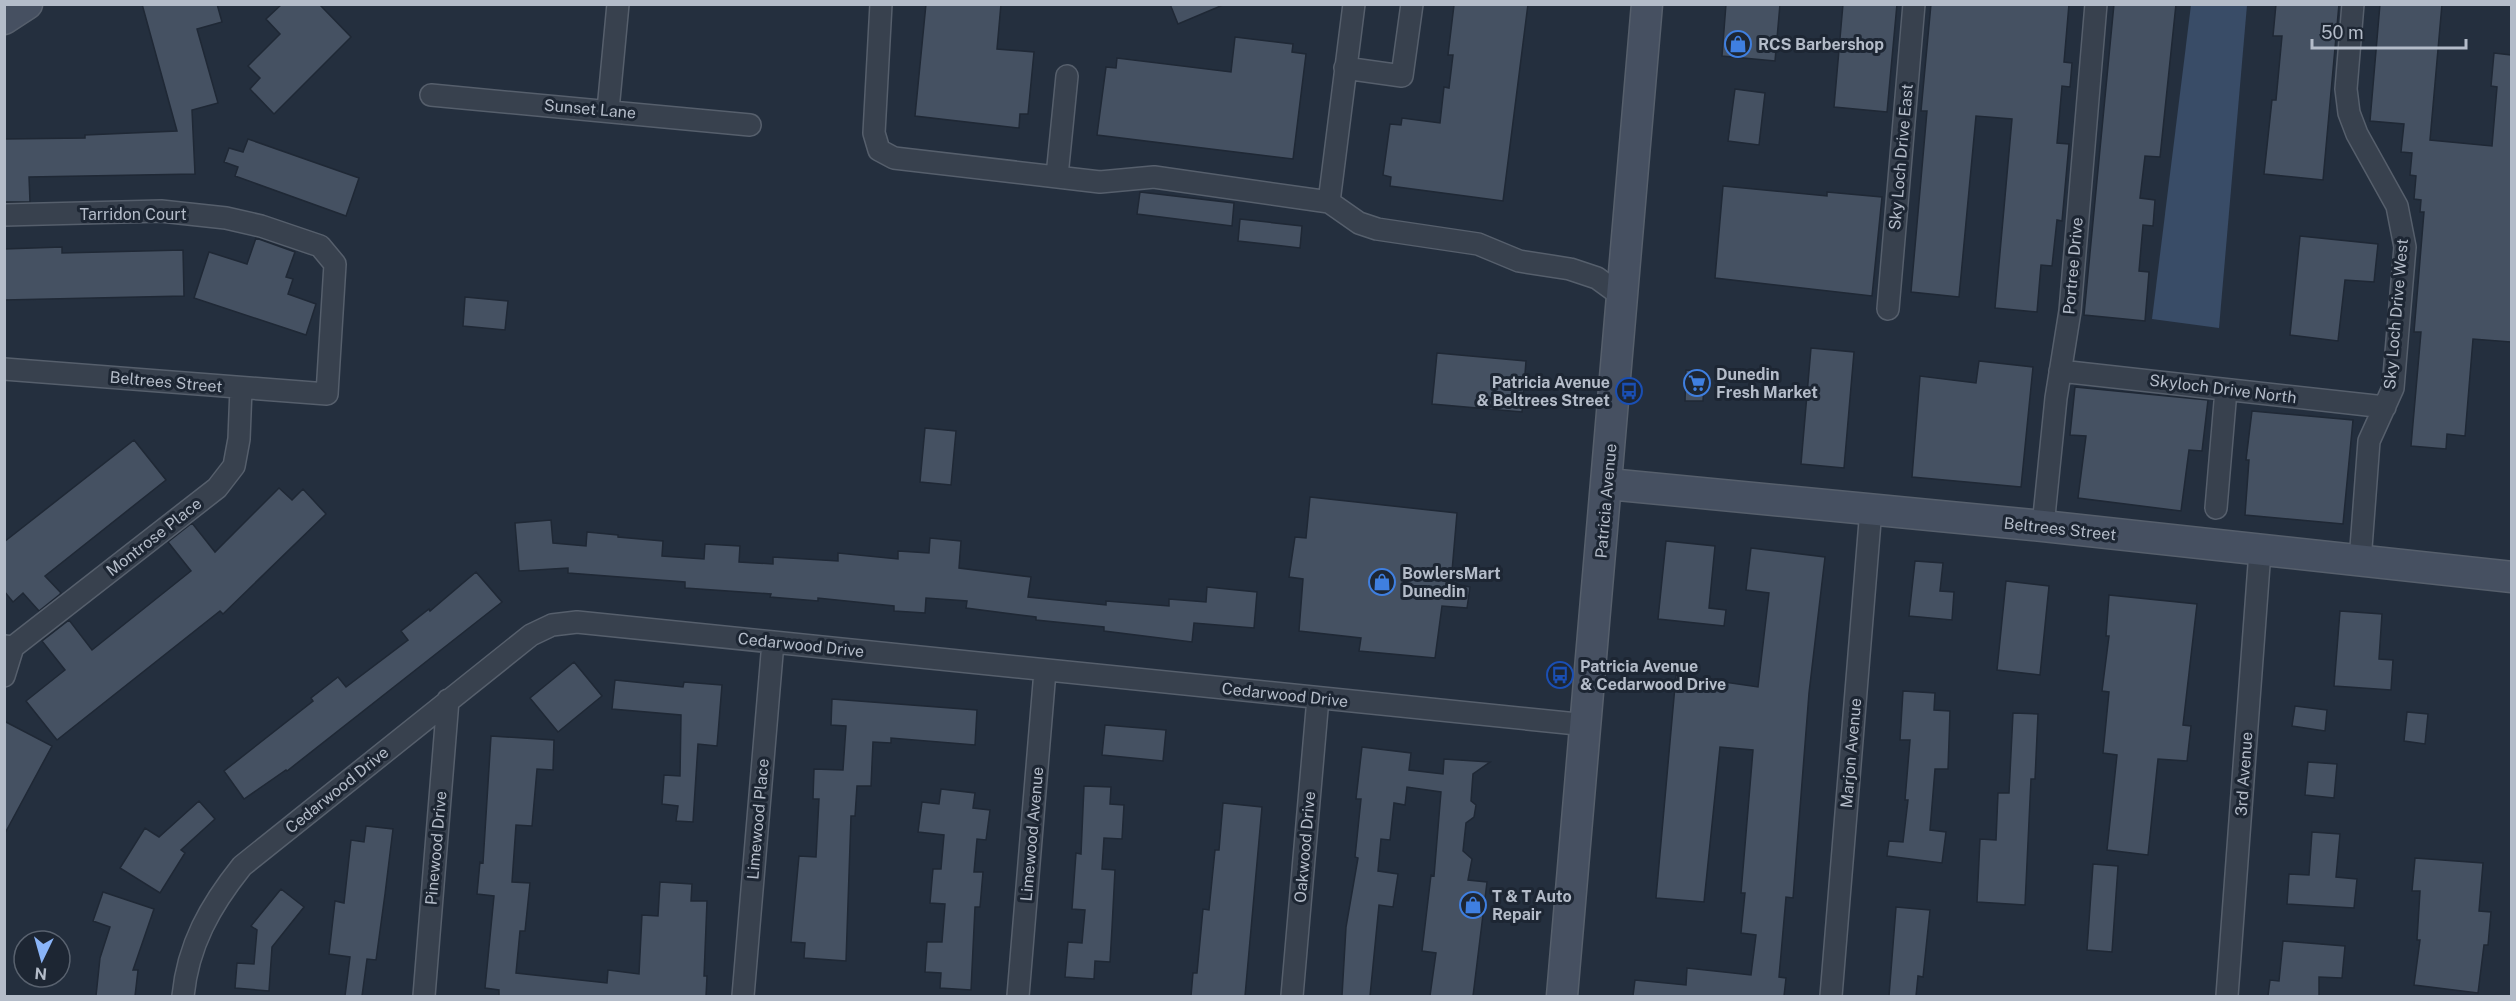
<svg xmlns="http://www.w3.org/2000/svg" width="2516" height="1001" viewBox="0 0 2516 1001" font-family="'Public Sans',sans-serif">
<rect width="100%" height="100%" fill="#242f3e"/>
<!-- water -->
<path fill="#394c67" d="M 2191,5 L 2247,5 L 2219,328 L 2152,319 Z"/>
<!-- building -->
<path fill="#455162" stroke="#1f2835" stroke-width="1.5" d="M 142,4 L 217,4 L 222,22 L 197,29 L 218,103 L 192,110 L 195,174 L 29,177 L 30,202 L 4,202 L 4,139 L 85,138 L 85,135 L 177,131 Z
M 282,4 L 319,4 L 351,37 L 274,114 L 250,89 L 260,78 L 248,66 L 280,34 L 266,19 Z
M 926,4 L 1001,4 L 997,49 L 1034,52 L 1028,114 L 1020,114 L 1019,128 L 915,116 Z
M 1170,4 L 1223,4 L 1223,5 L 1178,24 Z
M 1528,4 L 1503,201 L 1390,186 L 1391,177 L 1383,175 L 1390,124 L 1401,125 L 1402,118 L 1440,123 L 1444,87 L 1449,88 L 1453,55 L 1448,55 L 1454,5 Z
M 1726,4 L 1780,4 L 1775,61 L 1722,56 Z
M 1843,4 L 1897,4 L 1887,112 L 1834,107 Z
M 1931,4 L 2069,4 L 2064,62 L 2072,63 L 2070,87 L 2062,86 L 2057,143 L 2069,144 L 2062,221 L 2057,220 L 2052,266 L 2041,265 L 2037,312 L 1995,308 L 2012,119 L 1976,116 L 1959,297 L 1911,292 L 1927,111 L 1921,111 Z
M 2114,4 L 2176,4 L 2160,157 L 2145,156 L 2140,198 L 2155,200 L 2153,226 L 2143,225 L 2139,271 L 2149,272 L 2145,321 L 2084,315 Z
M 2276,4 L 2339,4 L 2323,180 L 2264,174 L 2272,100 L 2276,100 L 2282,36 L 2273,36 Z
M 2380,4 L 2442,4 L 2430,140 L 2492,146 L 2497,87 L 2491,86 L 2494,53 L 2511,55 L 2511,342 L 2473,339 L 2465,436 L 2447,434 L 2446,449 L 2411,446 L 2421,332 L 2414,332 L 2424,212 L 2420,212 L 2421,200 L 2414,199 L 2416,176 L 2410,175 L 2412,153 L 2401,152 L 2404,124 L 2370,121 Z
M 1235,37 L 1293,44 L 1292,52 L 1306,54 L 1293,159 L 1097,135 L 1106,67 L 1116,68 L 1117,58 L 1231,72 Z
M 1735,89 L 1765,93 L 1759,145 L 1728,141 Z
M 248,139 L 359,178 L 346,216 L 235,176 L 238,167 L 224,162 L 229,148 L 243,152 Z
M 1723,186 L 1827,196 L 1827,192 L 1882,197 L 1872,296 L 1715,278 Z
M 1140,192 L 1234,203 L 1232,226 L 1137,214 Z
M 1240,219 L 1302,226 L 1300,248 L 1238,241 Z
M 2300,236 L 2378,244 L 2374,282 L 2345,280 L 2338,341 L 2290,335 Z
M 256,238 L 295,252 L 286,277 L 293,279 L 288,294 L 316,304 L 306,335 L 194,298 L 209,252 L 247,264 Z
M 62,247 L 62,253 L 183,250 L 184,296 L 4,300 L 4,249 Z
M 465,297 L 508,301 L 505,330 L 463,326 Z
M 1811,348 L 1854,352 L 1844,468 L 1801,464 Z
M 1437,353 L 1526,361 L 1522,412 L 1432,404 Z
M 1979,361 L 2033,367 L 2021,487 L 1912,477 L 1920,376 L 1976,383 Z
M 1686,370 L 1705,371 L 1703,401 L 1685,401 Z
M 2075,387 L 2208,400 L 2202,451 L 2189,450 L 2181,511 L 2078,498 L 2086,436 L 2070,435 Z
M 2252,411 L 2353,420 L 2343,524 L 2245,515 L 2249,460 L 2246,460 Z
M 925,428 L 956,431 L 951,485 L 920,482 Z
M 134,440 L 166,480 L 45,576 L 61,593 L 59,595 L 39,611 L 23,593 L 13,602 L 4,591 L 4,542 Z
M 279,488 L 292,500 L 303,489 L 326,514 L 223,614 L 220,611 L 57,740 L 26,701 L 65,670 L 42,641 L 69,620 L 92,650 L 191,571 L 168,542 L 192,523 L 215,552 Z
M 1310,497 L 1457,513 L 1451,583 L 1470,587 L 1467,608 L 1442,606 L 1435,658 L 1359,651 L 1361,638 L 1299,631 L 1303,579 L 1289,577 L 1295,537 L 1306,538 Z
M 551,520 L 553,543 L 586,546 L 587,532 L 618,535 L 618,537 L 663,541 L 662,556 L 704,559 L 705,544 L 740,546 L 739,562 L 773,564 L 773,557 L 838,561 L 838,553 L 898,559 L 898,551 L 929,553 L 930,538 L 961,541 L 959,568 L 1031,577 L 1028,597 L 1106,605 L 1106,601 L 1169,606 L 1169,599 L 1206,602 L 1207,587 L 1257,592 L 1254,628 L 1194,623 L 1192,642 L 1104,631 L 1104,627 L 1036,620 L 1036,617 L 966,608 L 967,601 L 926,598 L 925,613 L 894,611 L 894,606 L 818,598 L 818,601 L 770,597 L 771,594 L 685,588 L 685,582 L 568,573 L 568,568 L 519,571 L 515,523 Z
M 1666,541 L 1715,546 L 1709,608 L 1726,610 L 1724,626 L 1658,619 Z
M 1751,548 L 1825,557 L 1809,693 L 1793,898 L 1786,897 L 1779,977 L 1786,978 L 1784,996 L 1633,996 L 1635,980 L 1686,985 L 1687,968 L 1751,975 L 1756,935 L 1741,933 L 1745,893 L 1741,893 L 1753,750 L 1720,747 L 1704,902 L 1656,898 L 1676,675 L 1758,687 L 1769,593 L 1746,590 Z
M 1915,561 L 1943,563 L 1940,591 L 1954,592 L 1952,620 L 1909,616 Z
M 476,572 L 502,602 L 287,771 L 286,770 L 244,799 L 224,771 L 313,701 L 311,698 L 338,677 L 346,687 L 408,640 L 401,631 L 429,609 L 430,611 Z
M 2006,581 L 2049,586 L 2040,675 L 1997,670 Z
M 2109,595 L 2197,604 L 2183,725 L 2191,726 L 2187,761 L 2158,759 L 2148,855 L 2107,850 L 2117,755 L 2103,753 L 2109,692 L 2102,691 L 2109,636 L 2106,636 Z
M 2340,611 L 2382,614 L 2379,659 L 2393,660 L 2391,690 L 2334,686 Z
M 574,662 L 602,696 L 558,732 L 530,698 Z
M 615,680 L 683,687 L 684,682 L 722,685 L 717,746 L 698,744 L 693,822 L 676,821 L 678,806 L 662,804 L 664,775 L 680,776 L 681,715 L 612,709 Z
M 1903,691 L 1935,693 L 1934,710 L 1950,711 L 1948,769 L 1935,769 L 1930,830 L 1946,832 L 1942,863 L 1887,856 L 1889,841 L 1903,842 L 1908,800 L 1905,800 L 1910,740 L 1900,740 Z
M 832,699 L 977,710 L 975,745 L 891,738 L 891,743 L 873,742 L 871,786 L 857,786 L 855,816 L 851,816 L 846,961 L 804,958 L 805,943 L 791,942 L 799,856 L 816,857 L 819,799 L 813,799 L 814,769 L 843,770 L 846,726 L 831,725 Z
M 2295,706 L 2327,710 L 2325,731 L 2292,726 Z
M 2407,712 L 2428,714 L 2425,744 L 2404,741 Z
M 2013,713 L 2038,714 L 2035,779 L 2031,779 L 2025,905 L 1977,902 L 1980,839 L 1996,840 L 1998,793 L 2009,793 Z
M 4,721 L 52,746 L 4,835 Z
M 1105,725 L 1166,730 L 1163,761 L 1102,755 Z
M 491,736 L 554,740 L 553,770 L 537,769 L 532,826 L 516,825 L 512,882 L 530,883 L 525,931 L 520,931 L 516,973 L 607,983 L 608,970 L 639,974 L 642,915 L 658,916 L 660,882 L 692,884 L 691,901 L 707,901 L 704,976 L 707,976 L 706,996 L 499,996 L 499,990 L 485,988 L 494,896 L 477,894 L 480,862 L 483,863 Z
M 1362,747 L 1411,753 L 1409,770 L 1443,774 L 1444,759 L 1490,762 L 1473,774 L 1471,801 L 1476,805 L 1474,817 L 1466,823 L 1463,851 L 1472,859 L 1468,880 L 1487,882 L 1473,996 L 1430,996 L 1436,953 L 1422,951 L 1431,875 L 1434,876 L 1441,792 L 1407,787 L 1405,805 L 1394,803 L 1390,840 L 1381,839 L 1378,871 L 1398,874 L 1393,907 L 1379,905 L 1370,996 L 1342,996 L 1346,927 L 1358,858 L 1355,857 L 1361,799 L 1356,799 Z
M 2308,762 L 2337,764 L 2334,798 L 2305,795 Z
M 1084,786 L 1111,787 L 1110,804 L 1124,805 L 1122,839 L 1104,838 L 1102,869 L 1115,870 L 1112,928 L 1110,962 L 1095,961 L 1094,979 L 1065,977 L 1068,942 L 1082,943 L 1085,910 L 1072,909 L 1076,853 L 1081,854 Z
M 941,789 L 975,793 L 973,808 L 990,810 L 986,840 L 977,839 L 974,872 L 983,872 L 980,907 L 975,907 L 971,990 L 940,988 L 941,973 L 925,972 L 927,942 L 942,942 L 945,904 L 930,903 L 933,869 L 941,869 L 944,835 L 918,832 L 922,802 L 939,804 Z
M 199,801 L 215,819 L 181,850 L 185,853 L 160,893 L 120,868 L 145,828 L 159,837 Z
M 1223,803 L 1262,807 L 1245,996 L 1191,996 L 1193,973 L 1197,973 L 1203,909 L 1209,910 L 1215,850 L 1219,850 Z
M 366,826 L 393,829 L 385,894 L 376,960 L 367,959 L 362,996 L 345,996 L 350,957 L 329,954 L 335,901 L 344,903 L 351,840 L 364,842 Z
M 2312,832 L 2340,834 L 2336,877 L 2357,879 L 2354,908 L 2287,904 L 2289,874 L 2309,875 Z
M 2415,858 L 2483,863 L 2479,911 L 2491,912 L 2488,945 L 2484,945 L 2478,993 L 2414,985 L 2420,940 L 2417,940 L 2420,891 L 2412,891 Z
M 2093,864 L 2118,866 L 2112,952 L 2087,950 Z
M 281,889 L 304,907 L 272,947 L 269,991 L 235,988 L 237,963 L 254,964 L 257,930 L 251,926 Z
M 103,892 L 154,909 L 133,970 L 138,970 L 135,996 L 96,996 L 100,958 L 110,927 L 93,921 Z
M 1896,907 L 1930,910 L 1923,977 L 1918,976 L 1916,996 L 1889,996 Z
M 2283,941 L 2345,946 L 2342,978 L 2319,977 L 2319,996 L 2268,996 L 2270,980 L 2279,981 Z"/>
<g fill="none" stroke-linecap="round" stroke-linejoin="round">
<defs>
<path id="street" d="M 881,4 L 874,133 L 879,150 L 894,158 L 1100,182 L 1154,177 L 1329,202 L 1359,223 L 1377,229 L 1478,244 L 1519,261 L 1570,269 L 1597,278 L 1623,297
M 2353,4 L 2346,89 L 2349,113 L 2357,134 L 2397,206 L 2405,247 L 2393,388 L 2369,441 L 2360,561
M 1345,68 L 1402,76 L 1412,4
M 431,95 L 750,125
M 608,110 L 618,4
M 1057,176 L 1067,76
M 1329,202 L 1354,4
M 4,215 L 161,211 L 226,218 L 261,226 L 320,246 L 335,264 L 327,394 L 4,369
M 1888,309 L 1914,4
M 2060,371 L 2385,407
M 2216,508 L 2226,390
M 2043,526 L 2056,398 L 2070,311 L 2096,4
M 4,646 L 13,647 L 217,488 L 234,466 L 239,439 L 241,388
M 4,676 L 13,647
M 183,996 C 188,945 210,906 242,866 L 531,635 L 552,625 L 577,622 L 1587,725
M 424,996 L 448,700
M 743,996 L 773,642
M 1018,996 L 1045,671
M 1292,996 L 1318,698
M 1831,996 L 1871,509
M 2227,996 L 2260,551"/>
<path id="secondary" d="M 4,19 L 27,4
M 1608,484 L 2043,526 L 2512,577
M 1562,996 L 1647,4"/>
</defs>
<!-- street casing -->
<use href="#street" stroke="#565f6c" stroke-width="24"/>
<!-- secondary casing -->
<use href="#secondary" stroke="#565f6c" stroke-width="33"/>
<!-- street -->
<use href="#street" stroke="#38414e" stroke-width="21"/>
<!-- secondary -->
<use href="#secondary" stroke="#465061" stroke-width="30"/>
</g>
<!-- icons -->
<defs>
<symbol id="shop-ring" viewBox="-11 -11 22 22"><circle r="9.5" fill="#1d2633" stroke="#3f7fe0" stroke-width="1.5"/><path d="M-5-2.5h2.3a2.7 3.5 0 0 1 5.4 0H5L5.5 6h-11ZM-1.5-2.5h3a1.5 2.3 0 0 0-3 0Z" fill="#3f7fe0"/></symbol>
<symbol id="supermarket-ring" viewBox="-11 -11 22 22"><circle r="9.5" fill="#1d2633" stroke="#3f7fe0" stroke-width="1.5"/><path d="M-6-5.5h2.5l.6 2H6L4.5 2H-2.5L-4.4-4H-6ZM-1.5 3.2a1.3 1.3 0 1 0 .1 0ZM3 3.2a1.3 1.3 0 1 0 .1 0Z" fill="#3f7fe0"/></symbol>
<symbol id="bus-ring" viewBox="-11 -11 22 22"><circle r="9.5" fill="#1d2633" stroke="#1a4fb4" stroke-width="1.5"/><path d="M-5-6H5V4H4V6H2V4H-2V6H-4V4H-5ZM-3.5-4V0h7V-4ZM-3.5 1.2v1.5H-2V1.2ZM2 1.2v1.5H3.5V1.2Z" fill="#1a4fb4"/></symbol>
</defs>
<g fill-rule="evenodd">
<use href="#shop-ring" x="1723" y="29" width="30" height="30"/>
<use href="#supermarket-ring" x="1682" y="368" width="30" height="30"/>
<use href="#bus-ring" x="1614" y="376" width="30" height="30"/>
<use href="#shop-ring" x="1367" y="567" width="30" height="30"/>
<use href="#bus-ring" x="1545" y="660" width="30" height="30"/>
<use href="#shop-ring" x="1458" y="890" width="30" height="30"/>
</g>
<g text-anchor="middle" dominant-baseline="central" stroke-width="6" stroke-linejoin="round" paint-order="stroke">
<!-- poi labels -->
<g font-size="16" font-weight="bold" fill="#b4bcc9" stroke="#1d2633" text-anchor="start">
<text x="1758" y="44">RCS Barbershop</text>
<text x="1716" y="374">Dunedin<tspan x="1716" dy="18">Fresh Market</tspan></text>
<text x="1610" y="382" text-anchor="end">Patricia Avenue<tspan x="1610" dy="18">&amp; Beltrees Street</tspan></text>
<text x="1402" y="573">BowlersMart<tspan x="1402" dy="18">Dunedin</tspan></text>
<text x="1580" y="666">Patricia Avenue<tspan x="1580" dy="18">&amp; Cedarwood Drive</tspan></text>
<text x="1492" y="896">T &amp; T Auto<tspan x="1492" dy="18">Repair</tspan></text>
</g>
<!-- street labels -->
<g font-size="16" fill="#b4bcc9" stroke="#1d2633">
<text transform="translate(590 109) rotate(5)">Sunset Lane</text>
<text transform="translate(1901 157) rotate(-85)">Sky Loch Drive East</text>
<text x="133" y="214">Tarridon Court</text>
<text transform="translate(2073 266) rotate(-85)">Portree Drive</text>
<text transform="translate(2396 314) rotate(-85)">Sky Loch Drive West</text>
<text transform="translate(166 382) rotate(5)">Beltrees Street</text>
<text transform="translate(2223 389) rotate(7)">Skyloch Drive North</text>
<text transform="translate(1606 501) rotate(-85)">Patricia Avenue</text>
<text transform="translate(2060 529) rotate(6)">Beltrees Street</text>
<text transform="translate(154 537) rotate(-38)">Montrose Place</text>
<text transform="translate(801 645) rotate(6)">Cedarwood Drive</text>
<text transform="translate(1285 695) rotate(6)">Cedarwood Drive</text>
<text transform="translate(1851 753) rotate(-85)">Marjon Avenue</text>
<text transform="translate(2244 774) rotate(-86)">3rd Avenue</text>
<text transform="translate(337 790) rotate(-39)">Cedarwood Drive</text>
<text transform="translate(758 819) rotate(-85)">Limewood Place</text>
<text transform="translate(1032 834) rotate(-85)">Limewood Avenue</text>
<text transform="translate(1305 847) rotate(-85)">Oakwood Drive</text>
<text transform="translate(436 848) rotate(-85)">Pinewood Drive</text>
</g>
</g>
<!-- border -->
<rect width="2516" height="1001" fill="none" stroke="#b4bcc9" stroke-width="12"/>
<!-- north arrow -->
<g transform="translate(42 959) rotate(185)"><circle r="28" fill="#1d2633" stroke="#59626f" stroke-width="1.5"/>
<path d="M0-4.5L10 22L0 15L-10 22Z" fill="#8ab4f8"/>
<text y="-9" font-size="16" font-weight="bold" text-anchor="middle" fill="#b4bcc9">N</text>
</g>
<!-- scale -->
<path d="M2312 39v9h154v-9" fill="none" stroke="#b4bcc9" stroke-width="3"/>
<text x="2321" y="39" font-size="18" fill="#b4bcc9" stroke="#1d2633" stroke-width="4.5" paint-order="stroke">50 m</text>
</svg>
